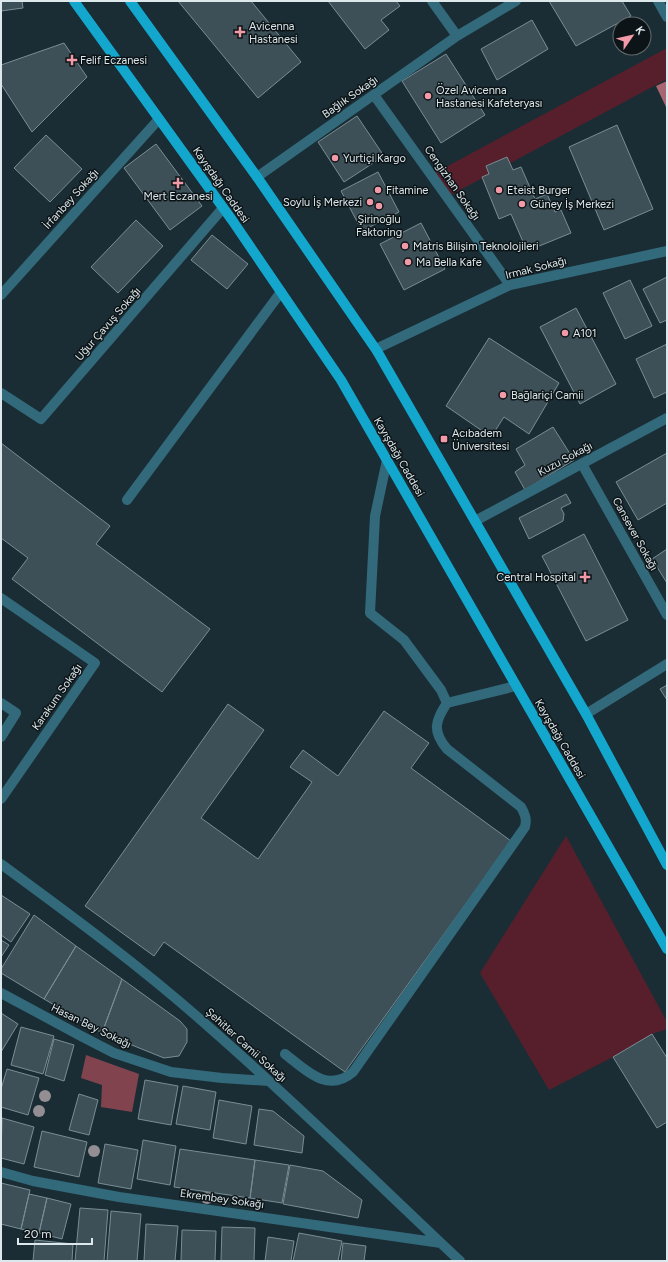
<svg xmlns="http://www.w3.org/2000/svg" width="668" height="1262" viewBox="0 0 668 1262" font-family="Figtree,sans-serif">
<rect width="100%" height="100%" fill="#1b2d34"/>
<!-- green -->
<path fill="#571f2b" d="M 667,48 L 667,79 L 447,197 L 431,175 Z
M 566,836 L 667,1022 L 667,1029 L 652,1034 L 613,1057 L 549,1090 L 480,973 Z"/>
<!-- forest -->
<path fill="#81444f" d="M 86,1055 L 139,1074 L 132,1112 L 101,1107 L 102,1085 L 81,1078 Z"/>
<!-- water -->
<path fill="#a76671" d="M 667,81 L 667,109 L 656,86 Z"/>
<!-- building -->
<path fill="#3d5057" stroke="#798d95" d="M 1,1 L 22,1 L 23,8 L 1,11 Z
M 178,1 L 251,1 L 301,62 L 258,98 Z
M 328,1 L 396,1 L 400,6 L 381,20 L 389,30 L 365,49 Z
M 549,1 L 622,1 L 631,16 L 576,46 Z
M 532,20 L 548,49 L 497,80 L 481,49 Z
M 64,43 L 87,77 L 32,132 L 1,84 L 1,65 Z
M 446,54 L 485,115 L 441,143 L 402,81 Z
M 357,116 L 384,156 L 344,182 L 318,142 Z
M 617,125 L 653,209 L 604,230 L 569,147 Z
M 46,135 L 82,169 L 50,202 L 14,168 Z
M 156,144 L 202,206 L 170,230 L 124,168 Z
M 507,157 L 513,170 L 521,167 L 535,199 L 547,194 L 555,212 L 561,210 L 571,233 L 527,251 L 511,214 L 499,219 L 482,177 L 489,174 L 486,166 Z
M 378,172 L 399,212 L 362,231 L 341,191 Z
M 136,220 L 163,246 L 118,293 L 91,267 Z
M 421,223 L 445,269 L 404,290 L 380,244 Z
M 212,235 L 248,264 L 227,289 L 191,260 Z
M 667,277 L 667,320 L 660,323 L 643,289 Z
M 630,280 L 652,326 L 625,339 L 603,293 Z
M 576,308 L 616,384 L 580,404 L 540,327 Z
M 489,338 L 559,383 L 529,434 L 504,417 L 491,437 L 446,406 Z
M 667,344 L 667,392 L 654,398 L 636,359 Z
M 553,427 L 574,460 L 525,490 L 515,472 L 525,465 L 516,449 Z
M 1,443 L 110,526 L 96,544 L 210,629 L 162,692 L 12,579 L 28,558 L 1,538 Z
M 667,453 L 667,503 L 638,520 L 616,482 Z
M 566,494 L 571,503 L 561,508 L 564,514 L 563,521 L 529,539 L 519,518 Z
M 584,534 L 628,620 L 586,641 L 542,556 Z
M 667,549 L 667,583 L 652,559 Z
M 667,685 L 667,700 L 660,689 Z
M 228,704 L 264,730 L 201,818 L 258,859 L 312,782 L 290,767 L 303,750 L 338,776 L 384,711 L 429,743 L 411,768 L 511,841 L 345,1072 L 164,942 L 154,956 L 85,906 Z
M 1,895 L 30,914 L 11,942 L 1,935 Z
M 34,915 L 76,946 L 44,999 L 1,973 L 1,969 Z
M 1,940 L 9,945 L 1,957 Z
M 76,946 L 122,979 L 102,1033 L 44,999 Z
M 122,979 L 180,1021 L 187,1029 L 187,1042 L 179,1056 L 164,1058 L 102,1033 Z
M 1,1013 L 18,1024 L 1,1052 Z
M 21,1027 L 54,1036 L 43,1074 L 11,1065 Z
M 652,1034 L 667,1058 L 667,1122 L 657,1128 L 613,1057 Z
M 54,1039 L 74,1045 L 64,1081 L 45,1075 Z
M 7,1069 L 39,1078 L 28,1115 L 1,1107 L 1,1089 Z
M 145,1080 L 178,1086 L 171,1125 L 138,1119 Z
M 183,1086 L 216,1092 L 210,1130 L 176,1124 Z
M 79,1094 L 98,1100 L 89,1135 L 69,1130 Z
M 219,1100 L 252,1106 L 246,1144 L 213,1138 Z
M 259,1109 L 273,1111 L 304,1136 L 302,1153 L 254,1145 Z
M 2,1118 L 34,1127 L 24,1164 L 1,1158 Z
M 42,1131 L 87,1142 L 79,1177 L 34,1167 Z
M 143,1140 L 176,1146 L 170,1185 L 137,1179 Z
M 105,1144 L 138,1150 L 131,1189 L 98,1183 Z
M 180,1149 L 255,1160 L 250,1198 L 174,1187 Z
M 255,1160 L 289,1165 L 282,1203 L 250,1198 Z
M 290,1165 L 323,1171 L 362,1200 L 358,1218 L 283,1204 Z
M 1,1183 L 30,1190 L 21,1229 L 1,1224 Z
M 29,1194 L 47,1198 L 39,1233 L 21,1229 Z
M 47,1198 L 71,1204 L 62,1239 L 39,1233 Z
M 80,1208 L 108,1210 L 104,1261 L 75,1261 Z
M 111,1211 L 141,1214 L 137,1261 L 107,1261 Z
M 146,1224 L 178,1226 L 175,1261 L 144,1261 Z
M 222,1227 L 255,1228 L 254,1261 L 221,1261 Z
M 182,1230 L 216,1231 L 215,1261 L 181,1261 Z
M 299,1233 L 342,1241 L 338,1261 L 293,1261 Z
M 268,1237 L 294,1241 L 291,1261 L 265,1261 Z
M 35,1240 L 73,1244 L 72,1261 L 33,1261 Z
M 343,1243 L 366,1246 L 364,1261 L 341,1261 Z"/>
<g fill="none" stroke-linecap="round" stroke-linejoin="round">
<!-- minor -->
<path stroke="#326a7c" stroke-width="10" d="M 432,1 L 457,36
M 658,1 L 667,17
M 374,95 L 510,285
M 257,177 L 457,36 L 516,1
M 1,295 L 159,119
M 377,351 L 378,348 L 510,285 L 667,251
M 1,393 L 41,419 L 223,208
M 582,464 L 667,615
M 127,500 L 281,292
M 475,521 L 667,418
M 1,598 L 95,663 L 1,799
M 1,703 L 16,713 L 1,737
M 447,703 L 516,686
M 586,714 L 667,664
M 1,864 C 72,916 144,969 210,1028 C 296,1103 377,1183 460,1261
M 1,993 L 81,1036 L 114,1053 L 171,1072 L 222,1078 L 269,1081
M 285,1054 C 306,1070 327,1094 353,1072 L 525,827 C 527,819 525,814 521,807 L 447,749 C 432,731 435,721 447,703 L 441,690 L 404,640 L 370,613 L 375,516 L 387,460
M 1,1172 L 33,1181 L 119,1197 L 441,1243"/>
<!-- major -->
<path stroke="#13a7ce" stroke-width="10" d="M 74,1 L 232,220 L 341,380 L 667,949
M 130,1 L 257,177 L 377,351 L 586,714 L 667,865"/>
</g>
<!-- trees -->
<g fill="#928e93">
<circle cx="45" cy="1096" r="6"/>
<circle cx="39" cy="1111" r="6"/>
<circle cx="94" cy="1151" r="6"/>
<circle cx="207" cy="1198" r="6"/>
</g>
<!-- markers -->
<g fill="#f39aa8" stroke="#0c1417" stroke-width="1.5">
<path d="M238 26h4v4h4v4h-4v4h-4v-4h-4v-4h4z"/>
<path d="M70 54h4v4h4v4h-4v4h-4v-4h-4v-4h4z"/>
<circle cx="428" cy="96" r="4"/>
<circle cx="335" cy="158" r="4"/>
<path d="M176 177h4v4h4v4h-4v4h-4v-4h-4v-4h4z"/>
<circle cx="378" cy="190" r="4"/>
<circle cx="499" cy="190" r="4"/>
<circle cx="370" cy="202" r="4"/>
<circle cx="522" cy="204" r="4"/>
<circle cx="379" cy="206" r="4"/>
<circle cx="405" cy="246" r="4"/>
<circle cx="408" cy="262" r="4"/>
<circle cx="565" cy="333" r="4"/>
<circle cx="503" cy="395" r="4"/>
<rect x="440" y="435" width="8" height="8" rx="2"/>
<path d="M583 571h4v4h4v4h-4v4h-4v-4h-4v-4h4z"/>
</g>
<g text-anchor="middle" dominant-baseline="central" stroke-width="3" stroke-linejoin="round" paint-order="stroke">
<!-- poi labels -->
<g font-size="11" fill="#dde8ec" stroke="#0c1417" text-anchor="start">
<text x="249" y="26">Avicenna<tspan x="249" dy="13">Hastanesi</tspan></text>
<text x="80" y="60">Felif Eczanesi</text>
<text x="436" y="90">Özel Avicenna<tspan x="436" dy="13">Hastanesi Kafeteryası</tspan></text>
<text x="343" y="158">Yurtiçi Kargo</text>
<text x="386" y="190">Fitamine</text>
<text x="507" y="190">Eteist Burger</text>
<text x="178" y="196" text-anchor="middle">Mert Eczanesi</text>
<text x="362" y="202" text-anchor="end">Soylu İş Merkezi</text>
<text x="530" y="204">Güney İş Merkezi</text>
<text x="379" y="219" text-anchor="middle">Şirinoğlu<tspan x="379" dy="13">Faktoring</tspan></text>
<text x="413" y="246">Matris Bilişim Teknolojileri</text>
<text x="416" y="262">Ma Bella Kafe</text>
<text x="573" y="333">A101</text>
<text x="511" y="395">Bağlariçi Camii</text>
<text x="452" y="433">Acıbadem<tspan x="452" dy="13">Üniversitesi</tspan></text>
<text x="576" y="577" text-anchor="end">Central Hospital</text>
</g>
<!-- street labels -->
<g font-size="11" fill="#dde8ec" stroke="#0c1417">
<text transform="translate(350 97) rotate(-35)">Bağlık Sokağı</text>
<text transform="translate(452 183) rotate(55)">Cengizhan Sokağı</text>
<text transform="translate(221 185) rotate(55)">Kayışdağı Caddesi</text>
<text transform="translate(71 199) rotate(-48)">İrfanbey Sokağı</text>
<text transform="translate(536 268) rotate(-14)">Irmak Sokağı</text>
<text transform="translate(108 324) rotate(-49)">Uğur Çavuş Sokağı</text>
<text transform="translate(399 457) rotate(60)">Kayışdağı Caddesi</text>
<text transform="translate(565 459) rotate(-28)">Kuzu Sokağı</text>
<text transform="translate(635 534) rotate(61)">Cansever Sokağı</text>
<text transform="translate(57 697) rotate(-55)">Karakum Sokağı</text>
<text transform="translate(560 739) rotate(60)">Kayışdağı Caddesi</text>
<text transform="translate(91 1026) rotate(26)">Hasan Bey Sokağı</text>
<text transform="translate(246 1045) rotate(42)">Şehitler Camii Sokağı</text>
<text transform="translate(222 1199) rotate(8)">Ekrembey Sokağı</text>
</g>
</g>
<!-- border -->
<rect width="668" height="1262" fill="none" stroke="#dde8ec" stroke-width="4"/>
<!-- north arrow -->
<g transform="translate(632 36) rotate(56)"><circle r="19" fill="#0c1417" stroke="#60696c"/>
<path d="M0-3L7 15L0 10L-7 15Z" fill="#f39aa8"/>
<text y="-6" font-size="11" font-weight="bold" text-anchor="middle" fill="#dde8ec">K</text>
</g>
<!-- scale -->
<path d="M18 1238v6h74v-6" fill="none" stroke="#dde8ec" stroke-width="2"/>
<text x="24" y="1238" font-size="12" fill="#dde8ec" stroke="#0c1417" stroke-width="3" paint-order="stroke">20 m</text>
</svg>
